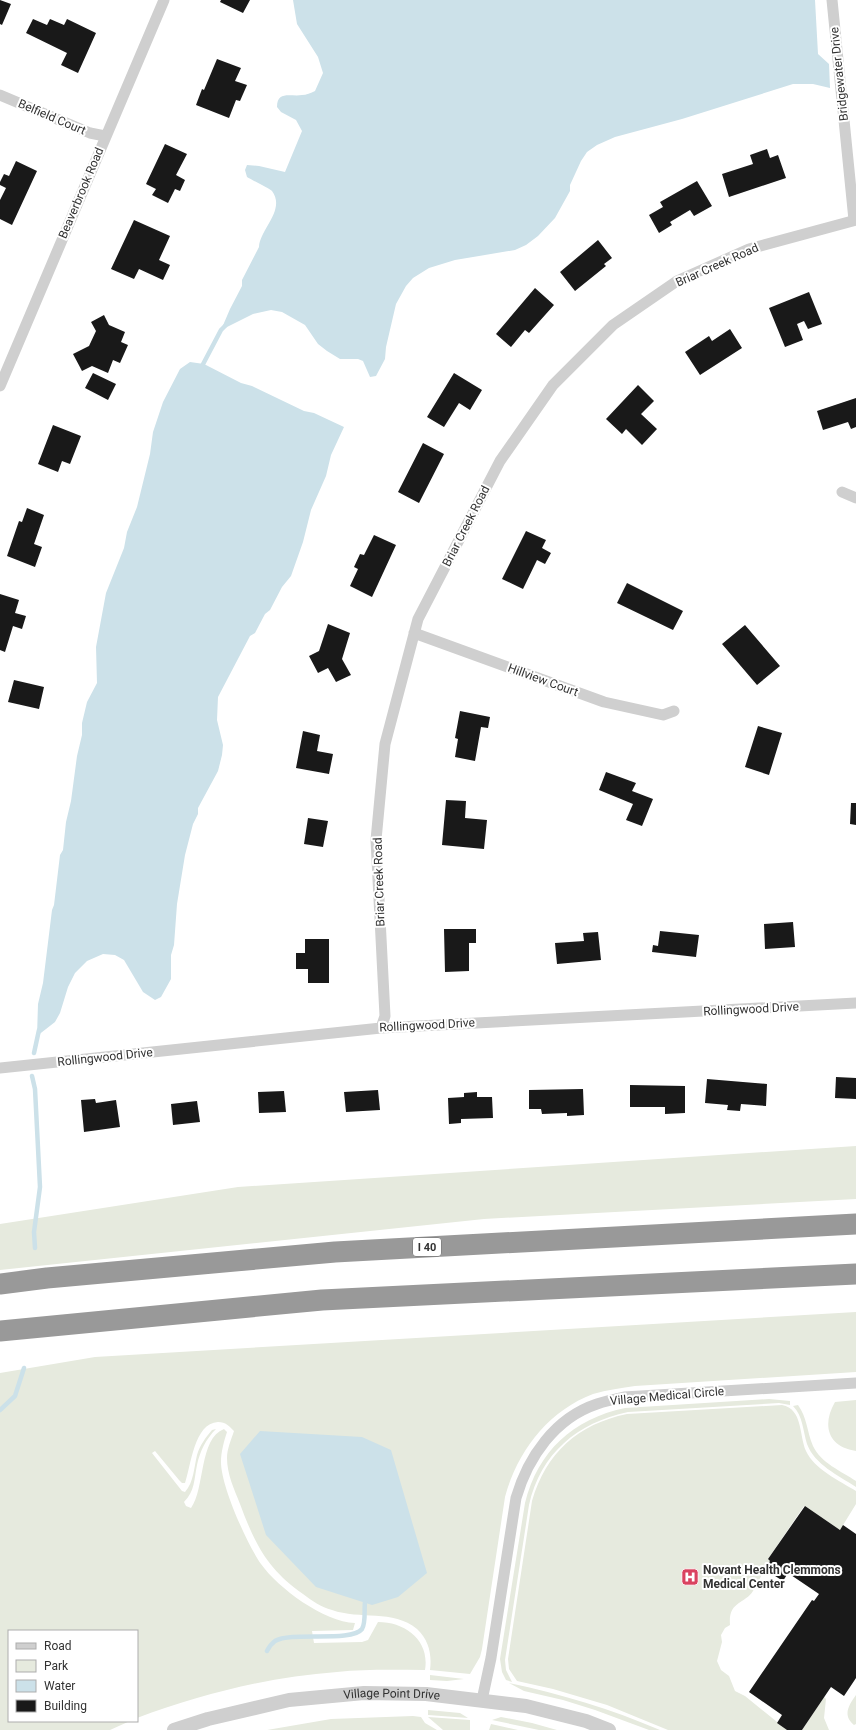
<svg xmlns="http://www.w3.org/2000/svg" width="856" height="1730" viewBox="0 0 856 1730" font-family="Roboto,sans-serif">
<rect width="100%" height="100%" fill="#fff"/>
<!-- green -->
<path fill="#e6eade" d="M 856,1146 L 856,1199 L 484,1219 L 0,1270 L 0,1224 L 238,1187 Z
M 856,1312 L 856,1372 L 635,1386 C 622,1388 607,1390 593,1394 C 548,1411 517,1452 505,1497 L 482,1649 L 480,1657 L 470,1674 L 430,1670 C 432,1655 429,1640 417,1629 C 393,1609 360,1620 332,1610 C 321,1607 312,1601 303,1594 C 267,1569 255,1544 240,1504 C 234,1489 227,1474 227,1458 C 227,1449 231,1440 234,1431 C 229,1426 226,1422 218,1422 C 194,1423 191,1466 185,1483 L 182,1483 L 179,1480 L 155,1451 L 152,1453 L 182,1491 L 185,1492 C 194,1482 194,1467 197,1455 C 200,1445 206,1437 212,1430 L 216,1429 C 206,1439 200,1451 197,1465 C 194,1479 195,1491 184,1502 L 186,1506 L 191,1508 C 205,1489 199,1438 224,1429 L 227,1432 C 224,1441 221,1452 221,1462 C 221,1486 247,1544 261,1564 C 278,1588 324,1622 355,1623 L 353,1630 L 312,1631 L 314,1643 L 362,1642 L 368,1640 L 378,1622 C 406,1622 430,1641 425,1670 C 396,1670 366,1669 337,1672 C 268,1677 202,1694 137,1718 L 137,1631 L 9,1631 L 9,1721 L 130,1721 L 110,1730 L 0,1730 L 0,1373 L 95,1357 Z
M 769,1399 L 790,1401 L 790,1405 L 779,1403 L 628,1412 C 577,1423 541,1453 529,1505 L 505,1660 L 506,1670 L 512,1682 L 506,1680 L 502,1672 L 500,1659 L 525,1503 C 538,1451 573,1419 625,1408 Z
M 856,1400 L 856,1451 C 827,1447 822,1424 835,1402 Z
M 782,1405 C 803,1409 799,1435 806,1451 C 814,1469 840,1481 856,1491 L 856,1504 L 840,1530 L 804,1506 L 768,1559 L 770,1561 C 763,1571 759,1581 753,1591 C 745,1604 728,1601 730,1625 L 725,1628 L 721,1635 L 722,1642 L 717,1661 L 721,1670 L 729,1676 L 735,1691 L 745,1696 L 787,1730 L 668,1730 L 607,1705 L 553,1689 L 517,1681 L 509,1669 L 508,1659 L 532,1501 C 546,1453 578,1424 627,1414 Z
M 798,1405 C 807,1417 807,1432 813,1446 C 821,1463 841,1471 856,1481 L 856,1487 C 838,1475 815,1465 807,1444 C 803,1431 803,1416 793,1406 Z
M 430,1675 L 464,1679 L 447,1681 L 430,1680 Z
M 509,1683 C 561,1694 611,1709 660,1730 L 649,1730 L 595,1710 L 563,1700 L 524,1691 Z
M 856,1695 L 856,1724 L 854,1725 C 842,1715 849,1705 856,1695 Z
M 824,1697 L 826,1699 L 824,1718 L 829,1730 L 802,1730 Z
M 428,1710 L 460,1713 L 468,1718 L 428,1715 Z
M 413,1716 L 421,1717 L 425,1723 L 437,1730 L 267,1730 L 331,1719 Z
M 428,1717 L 470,1720 L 470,1730 L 443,1730 Z
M 501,1717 L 532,1723 L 557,1730 L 539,1730 L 492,1720 Z
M 491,1724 L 518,1730 L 489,1730 Z"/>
<!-- water -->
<path fill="#cce1e9" d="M 293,0 L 815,0 L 818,54 L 829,64 L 830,88 L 813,84 L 793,84 L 682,119 L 615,137 L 597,145 L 587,152 L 581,161 L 570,185 L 570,191 L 555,218 L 538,236 L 526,245 L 515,250 L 455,260 L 429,268 L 413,278 L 406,286 L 396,304 L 386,347 L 385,359 L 376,376 L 370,377 L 363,361 L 358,359 L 340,359 L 327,351 L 318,344 L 305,325 L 282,312 L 271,310 L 253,314 L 221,330 L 230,309 L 242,286 L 242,280 L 259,247 C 260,229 286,210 272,191 C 270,189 252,180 247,177 L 245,170 L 247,165 L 259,166 L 285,172 L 302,131 L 296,120 L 281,112 L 277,107 C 277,90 291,97 302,95 C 306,95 311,93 315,91 L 323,73 L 318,57 L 297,24 Z
M 190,362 L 204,364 L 241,383 L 252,386 L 304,411 L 314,413 L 344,427 L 331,455 L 326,476 L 311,510 L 303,542 L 291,576 L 282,587 L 270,610 L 265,614 L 255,633 L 250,636 L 218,697 L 217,720 L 223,745 L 222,755 L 218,771 L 198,808 L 198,814 L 193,824 L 185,855 L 177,904 L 174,945 L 171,955 L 171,979 L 161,997 L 155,1000 L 143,992 L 124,960 L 115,955 L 103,954 L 87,961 L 75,973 L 68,987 L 60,1013 L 55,1022 L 37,1036 L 38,1004 L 43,983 L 52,910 L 54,905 L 60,855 L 63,850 L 66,822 L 71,801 L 77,756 L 82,735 L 82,723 L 87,702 L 97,683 L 96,647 L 106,593 L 124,548 L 127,532 L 137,507 L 150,454 L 153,432 L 163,402 L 180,369 Z
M 260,1431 L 362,1437 L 391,1450 L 427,1573 L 398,1597 L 372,1605 L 316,1587 L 266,1535 L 240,1454 Z"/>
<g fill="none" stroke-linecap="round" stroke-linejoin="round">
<!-- stream -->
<path stroke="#cce1e9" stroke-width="4.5" d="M 201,368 L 221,330 L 225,326
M 34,1053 L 39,1030
M 32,1076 L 35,1089 L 40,1187 L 34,1232 L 35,1248
M 0,1410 L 15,1396 L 24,1368
M 267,1651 C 269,1647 271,1644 275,1641 C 292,1631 351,1643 362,1629 C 366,1623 364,1609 365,1602"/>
</g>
<!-- building -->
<path fill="#191919" d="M 0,0 L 11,4 L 2,25 L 0,24 Z
M 221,0 L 250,0 L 243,13 L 220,2 Z
M 33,19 L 47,25 L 50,19 L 64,25 L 67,19 L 96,33 L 78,73 L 61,65 L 67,53 L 26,33 Z
M 217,59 L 241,68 L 235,81 L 247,85 L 240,101 L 236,100 L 229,118 L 196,105 L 202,89 L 204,90 Z
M 165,144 L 187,154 L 176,175 L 185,180 L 180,191 L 175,189 L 168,203 L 152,195 L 156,189 L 146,184 Z
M 767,149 L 770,158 L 778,155 L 786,178 L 729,197 L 722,174 L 753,164 L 750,155 Z
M 16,161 L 37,171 L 12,225 L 0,219 L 0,200 L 6,188 L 0,185 L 0,182 L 4,174 L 9,176 Z
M 697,181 L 712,206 L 694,216 L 690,210 L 670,222 L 672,225 L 659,233 L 649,215 L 663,207 L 660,202 Z
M 134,220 L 170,236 L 159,260 L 170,265 L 163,280 L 139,269 L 134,279 L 111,269 Z
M 598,240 L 612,258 L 604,264 L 606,266 L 575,291 L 560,272 Z
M 535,288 L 554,305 L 529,333 L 525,330 L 511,347 L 496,334 Z
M 809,292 L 822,324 L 808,329 L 804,321 L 797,324 L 803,340 L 785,347 L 769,308 Z
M 104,315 L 109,325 L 125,332 L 121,342 L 128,345 L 120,363 L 113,360 L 108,373 L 92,366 L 82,371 L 73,354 L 89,346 L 96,331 L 91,322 Z
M 730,329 L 742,348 L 700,375 L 685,352 L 709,336 L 712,341 Z
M 93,373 L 116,384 L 108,400 L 85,388 Z
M 454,373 L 482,390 L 470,410 L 459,403 L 444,427 L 427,417 Z
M 638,385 L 654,401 L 641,414 L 657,429 L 642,445 L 626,429 L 622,434 L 606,419 Z
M 856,398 L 856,427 L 851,429 L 848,422 L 823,430 L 817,411 Z
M 53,425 L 81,436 L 70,464 L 62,461 L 58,472 L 38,464 Z
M 423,443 L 444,454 L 419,503 L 398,492 Z
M 27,508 L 44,515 L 34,544 L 42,547 L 35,567 L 7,556 L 19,521 L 22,522 Z
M 526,531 L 546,540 L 542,548 L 551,553 L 545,564 L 537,560 L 523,589 L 502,579 Z
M 374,535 L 396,545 L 372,597 L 350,586 L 358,569 L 354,567 L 360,554 L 364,555 Z
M 627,583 L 683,611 L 673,630 L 617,603 Z
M 0,594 L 19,600 L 15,613 L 26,616 L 22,629 L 13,626 L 5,652 L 0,650 Z
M 328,624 L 350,633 L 342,659 L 351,675 L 336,682 L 328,668 L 318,673 L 309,656 L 319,651 Z
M 745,625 L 780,666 L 757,685 L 722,644 Z
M 14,680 L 44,687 L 39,709 L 8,702 Z
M 460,711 L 490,717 L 488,728 L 481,727 L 475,761 L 455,757 L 458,739 L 455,738 Z
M 758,726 L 782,733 L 769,775 L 745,767 Z
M 303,731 L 320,735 L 317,751 L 333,754 L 329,774 L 296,768 Z
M 606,772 L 636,783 L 632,791 L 653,799 L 642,826 L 626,820 L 633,804 L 599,790 Z
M 446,800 L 466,801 L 465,818 L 487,820 L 484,849 L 442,845 Z
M 851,803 L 856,803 L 856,825 L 850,824 Z
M 308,818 L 328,821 L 323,847 L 304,844 Z
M 793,922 L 795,947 L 765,949 L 764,924 Z
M 444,929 L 476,929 L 476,943 L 469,943 L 469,971 L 445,972 Z
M 660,931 L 699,935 L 696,957 L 652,952 L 653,945 L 658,946 Z
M 598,932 L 601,960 L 557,964 L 555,943 L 584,941 L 583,933 Z
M 305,939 L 329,939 L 329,983 L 308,983 L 308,969 L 296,969 L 296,953 L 305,953 Z
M 836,1077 L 856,1078 L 856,1099 L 835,1098 Z
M 707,1079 L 767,1084 L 766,1106 L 741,1104 L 740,1111 L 727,1110 L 728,1105 L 705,1103 Z
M 630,1085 L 685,1086 L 685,1113 L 665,1114 L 665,1107 L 630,1107 Z
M 583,1089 L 584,1115 L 567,1116 L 567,1113 L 542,1114 L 541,1109 L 529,1109 L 529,1090 Z
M 378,1090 L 380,1110 L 346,1112 L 344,1092 Z
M 284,1091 L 286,1112 L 259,1113 L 258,1092 Z
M 477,1092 L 477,1097 L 492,1097 L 493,1118 L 461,1119 L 461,1123 L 449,1124 L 448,1098 L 464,1097 L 464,1093 Z
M 95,1099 L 96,1103 L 116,1100 L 120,1127 L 84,1132 L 81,1100 Z
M 197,1101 L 200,1122 L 173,1125 L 171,1104 Z
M 805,1506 L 840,1530 L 843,1525 L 856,1534 L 856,1678 L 844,1696 L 831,1687 L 802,1730 L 787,1730 L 777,1723 L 782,1715 L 749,1692 L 812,1600 L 814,1601 L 819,1594 L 788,1573 L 783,1581 L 764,1569 L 770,1561 L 768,1559 Z"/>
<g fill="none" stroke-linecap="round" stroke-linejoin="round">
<!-- minor -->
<path stroke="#cfcfcf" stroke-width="11" d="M 832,0 L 854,220
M 0,95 L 90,133 L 105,136
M 0,386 L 164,0
M 842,492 L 856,498
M 414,633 L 604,702 L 663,715 L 674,711
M 381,1028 L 385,1016 L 376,840 L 385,744 L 418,619 L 500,461 L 553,385 L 613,325 L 677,281 L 749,249 L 856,220
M 0,1068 L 381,1028 L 856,1003
M 482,1700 L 491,1658 L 516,1498 C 528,1457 555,1418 597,1404 C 606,1401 615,1399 624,1397 L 856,1383"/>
<!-- tertiary -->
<path stroke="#cfcfcf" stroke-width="14" id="s1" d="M 174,1730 L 208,1719 L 289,1700 L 364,1693 L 426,1694 L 526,1706 L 586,1721 L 609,1730"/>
<!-- motorway -->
<path stroke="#999" stroke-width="21" d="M 0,1284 L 47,1278 L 335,1252 L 856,1224
M 0,1331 L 322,1300 L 856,1274"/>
</g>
<!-- icons -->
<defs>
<symbol id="hospital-square" viewBox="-11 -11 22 22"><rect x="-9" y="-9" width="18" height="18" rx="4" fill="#da425f" stroke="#fff"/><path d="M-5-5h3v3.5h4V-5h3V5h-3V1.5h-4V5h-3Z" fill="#fff"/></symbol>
</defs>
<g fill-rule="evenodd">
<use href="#hospital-square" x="680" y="1567" width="20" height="20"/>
</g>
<g text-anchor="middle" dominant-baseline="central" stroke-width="4" stroke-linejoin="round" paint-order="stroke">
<!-- shield labels -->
<rect fill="#fff" stroke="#707070" stroke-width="1" x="413" y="1238" width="28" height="18" rx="3"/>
<g font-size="11" font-weight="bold" fill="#323232">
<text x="427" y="1247">I 40</text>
</g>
<!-- street labels -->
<g font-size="12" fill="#323232" stroke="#fff">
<text transform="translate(839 74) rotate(-96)">Bridgewater Drive</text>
<text transform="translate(52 117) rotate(23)">Belfield Court</text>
<text transform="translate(81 193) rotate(-67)">Beaverbrook Road</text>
<text transform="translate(717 265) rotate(-24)">Briar Creek Road</text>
<text transform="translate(466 526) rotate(-63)">Briar Creek Road</text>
<text transform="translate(543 680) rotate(20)">Hillview Court</text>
<text transform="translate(379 882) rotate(-92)">Briar Creek Road</text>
<text transform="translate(751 1009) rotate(-3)">Rollingwood Drive</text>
<text transform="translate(427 1025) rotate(-3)">Rollingwood Drive</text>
<text transform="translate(105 1057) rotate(-6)">Rollingwood Drive</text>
<text transform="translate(667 1396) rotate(-5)">Village Medical Circle</text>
<text stroke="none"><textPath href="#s1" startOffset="222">Village Point Drive</textPath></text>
</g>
<!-- poi labels -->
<g font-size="12" font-weight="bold" fill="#323232" stroke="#fff" text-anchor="start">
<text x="703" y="1570">Novant Health Clemmons<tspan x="703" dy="14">Medical Center</tspan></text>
</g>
</g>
<!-- legend -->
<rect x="8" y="1630" width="130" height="92" fill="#ffffff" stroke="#adadad"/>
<rect x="16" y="1643" width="20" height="6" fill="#cfcfcf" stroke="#adadad"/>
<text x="44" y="1650" font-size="12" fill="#323232">Road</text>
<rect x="16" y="1660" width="20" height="12" fill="#e6eade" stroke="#adadad"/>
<text x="44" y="1670" font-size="12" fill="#323232">Park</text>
<rect x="16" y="1680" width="20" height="12" fill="#cce1e9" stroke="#adadad"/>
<text x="44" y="1690" font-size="12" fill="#323232">Water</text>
<rect x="16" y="1700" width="20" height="12" fill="#191919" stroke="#adadad"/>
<text x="44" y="1710" font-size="12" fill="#323232">Building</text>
</svg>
